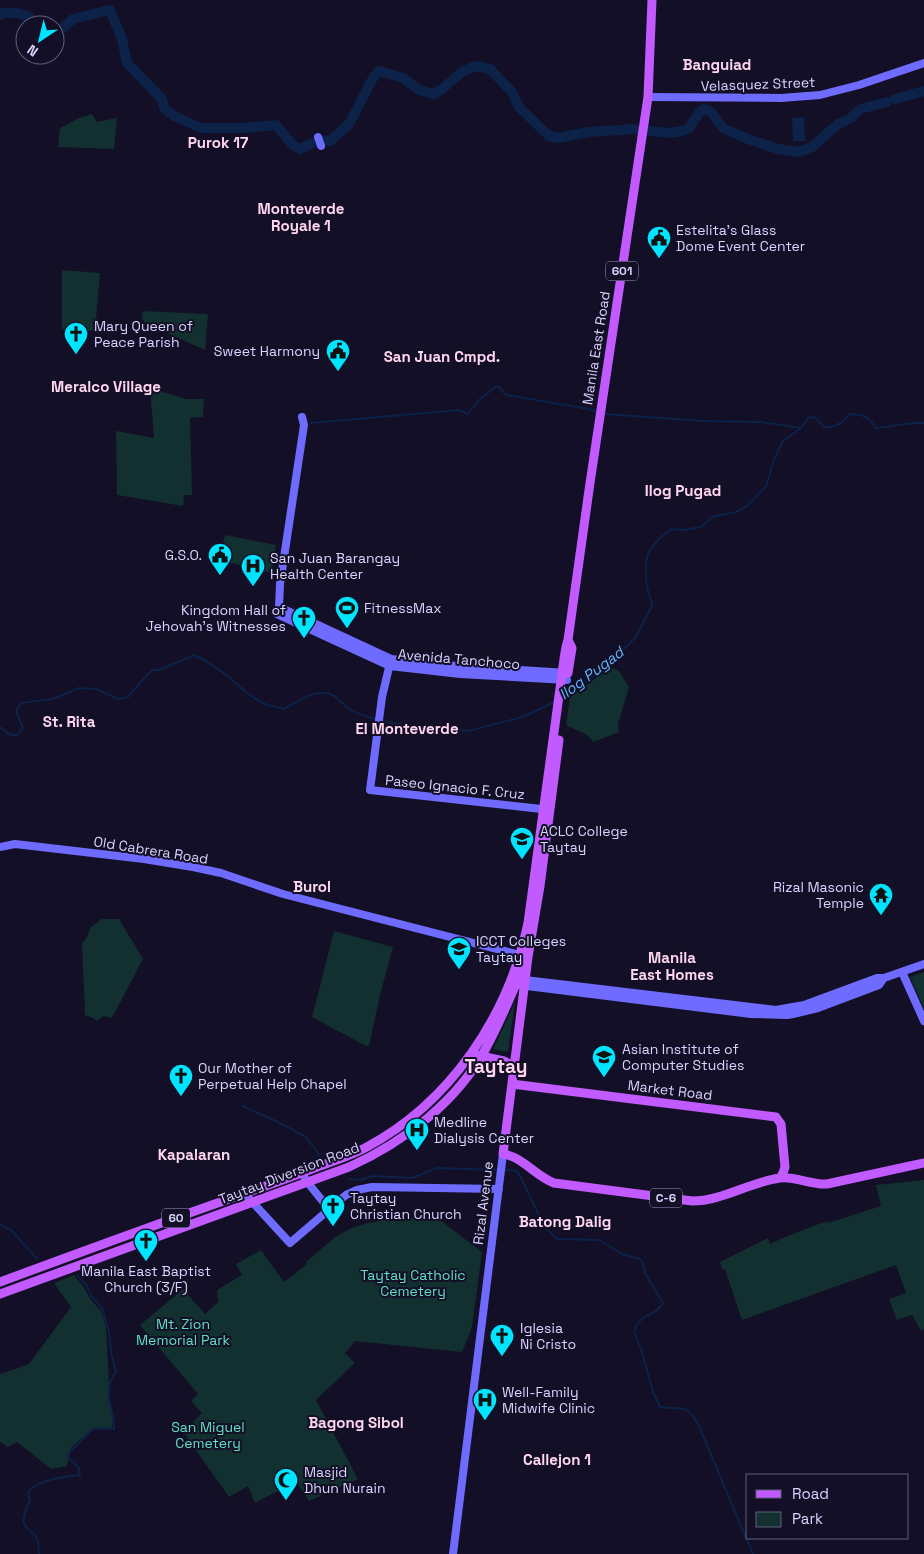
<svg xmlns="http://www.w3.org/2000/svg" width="924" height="1554" viewBox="0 0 924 1554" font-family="'Space Grotesk',sans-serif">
<rect width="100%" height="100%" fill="#130f26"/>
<!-- green -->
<path fill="#12302f" d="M 92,114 L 97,122 L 117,118 L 114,149 L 58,147 L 60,128 L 79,118 Z
M 62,270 L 100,273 L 95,331 L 62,329 Z
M 143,311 L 208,314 L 205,350 L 145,323 L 142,318 Z
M 150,388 L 186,399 L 204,399 L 203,417 L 190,418 L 192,495 L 184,495 L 183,506 L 117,495 L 116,431 L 154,438 Z
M 225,535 L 276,545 L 271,573 L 219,560 Z
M 611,667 L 619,671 L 629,687 L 618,724 L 619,732 L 593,742 L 587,735 L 566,725 L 570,697 Z
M 102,919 L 119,919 L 143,959 L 112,1018 L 104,1016 L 97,1021 L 93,1018 L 85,1015 L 82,943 L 86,939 L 91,927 Z
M 334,931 L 393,947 L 380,995 L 369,1046 L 364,1045 L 312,1017 Z
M 924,972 L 924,1009 L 910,977 Z
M 515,1002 L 508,1052 L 493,1049 L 496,1043 Z
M 924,1180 L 924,1329 L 921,1331 L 912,1315 L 897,1320 L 889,1299 L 906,1293 L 896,1265 L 742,1320 L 725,1269 L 722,1269 L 720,1262 L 768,1238 L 770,1244 C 789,1235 808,1228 827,1221 L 828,1223 L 881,1206 L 876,1185 Z
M 425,1212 L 431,1213 L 482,1252 L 472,1327 L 462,1352 L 355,1341 L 345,1353 L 355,1363 L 316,1400 L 358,1479 L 309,1501 L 296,1481 L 255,1503 L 248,1486 L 229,1497 L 183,1432 L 202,1413 L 191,1401 L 198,1394 L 140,1325 L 183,1289 L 205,1314 L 218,1302 L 217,1290 L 242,1275 L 236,1264 L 261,1250 L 284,1282 L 307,1264 L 306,1262 C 315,1254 324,1246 333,1239 C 357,1221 386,1219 415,1218 L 421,1213 Z
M 74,1275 L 83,1286 L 91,1300 L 101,1311 L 106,1327 L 109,1385 C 104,1400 118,1415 111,1428 L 93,1428 L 71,1448 L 67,1466 L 51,1469 L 17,1442 L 8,1447 L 0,1442 L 0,1374 L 29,1364 L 71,1307 L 54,1283 Z"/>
<!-- water -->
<path fill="#0c2248" d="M 804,117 L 805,141 L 793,141 L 792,118 Z"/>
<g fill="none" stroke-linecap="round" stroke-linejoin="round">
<!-- stream -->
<path stroke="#0c2248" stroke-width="2" d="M 605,414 L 703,421 L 760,422 L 801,428
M 311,423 L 459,410 L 468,414 L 478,401 L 495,387 L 499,387 L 506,395 L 589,409 L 597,412
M 563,697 L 570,694 L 610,663 L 635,638 L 652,606 C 652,599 648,594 647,587 C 643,555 647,548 671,529 L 684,530 L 701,527 L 712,517 L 736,512 L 747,506 L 766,486 L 774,460 L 783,441 L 801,428 L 808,418 L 815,417 L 824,427 C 837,428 841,423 850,414 C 864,415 868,416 876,428 L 914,423 L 924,423
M 382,721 L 397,724 L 468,731 L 523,717 L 554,702
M 0,727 L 10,735 L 17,735 L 23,728 L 16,711 L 21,703 L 53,699 L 79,688 L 96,689 L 118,699 L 128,697 L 148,674 L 152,670 L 159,670 L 194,655 C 207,661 219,669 230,678 C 241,688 252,698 265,704 C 271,706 278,707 284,709 C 295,703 309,693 321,693 C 336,692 338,701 348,708 C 356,714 368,717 378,720
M 242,1106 L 278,1122 L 306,1137 L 320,1156
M 502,1170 L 512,1170 L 518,1172 L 545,1227 L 557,1239 L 599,1240 L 624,1255 L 638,1258 L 642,1261 L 646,1275 L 663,1303 C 656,1317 641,1311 634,1332 L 642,1352 L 653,1392 L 660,1407 C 682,1410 686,1403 698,1424 L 753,1554
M 349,1179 L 360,1180 L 373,1176 L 412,1178 L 437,1168 L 498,1170
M 0,1224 L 12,1231 L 37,1259
M 39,1554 C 38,1549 39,1543 37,1538 C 34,1533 29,1531 26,1527 C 20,1519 27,1507 30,1500 L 28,1492 C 40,1479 63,1477 80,1475 L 79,1468 L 67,1456 L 69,1453 L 94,1428 L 114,1429 C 115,1413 105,1398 110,1383 C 111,1379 114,1375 116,1372 L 111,1352 L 109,1332 L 102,1308 L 92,1297 L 86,1285 L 78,1276"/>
<!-- river -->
<path stroke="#0c2248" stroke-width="10" d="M 0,15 L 1,13 C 17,12 27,13 38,25
M 55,32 L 64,27 L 73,19 L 110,10 L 122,39 L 127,63 L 162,99 L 164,108 L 174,116 L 201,128 L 244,128 L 276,125 L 293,145 L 300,149 C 310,144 318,139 330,141 L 349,124 L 373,78 L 379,71 L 403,78 L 419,90 L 434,94 L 442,89 L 462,72 L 475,66 L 490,69 L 512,92 L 519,107 L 549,136 L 558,138 L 588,132 L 622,130 L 631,129 L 670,133 L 682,131 L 689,128 L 699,113 L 704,109 L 711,112 L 723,128 L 748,139 L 778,149 L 799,152 L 812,147 L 838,124 L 851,118 L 860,109 L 887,102
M 895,99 L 924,91"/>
<!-- secondary -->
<path stroke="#6f6bff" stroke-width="8" d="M 648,97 L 781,98 L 820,95 L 859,85 L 924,63
M 318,137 L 321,146
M 302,417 L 304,425 L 280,584 L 279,607 L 277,614 L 390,666 L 460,674 L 567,680
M 279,607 L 391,659 L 456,666 L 568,673
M 391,659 L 382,697 L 370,790 L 550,810
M 0,847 L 15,844 L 144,859 L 193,867 L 221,873 L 283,894 L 524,956
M 902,972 L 924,1021
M 525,980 L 776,1010 L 804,1005 L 877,978 L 884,978 L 924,964
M 519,985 L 751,1014 L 787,1015 L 793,1014 L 818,1008 L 879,985 L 884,978
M 302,1173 L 308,1183 L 329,1209
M 245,1194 L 290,1243 L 346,1195 L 357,1190 L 372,1187 L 499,1189
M 453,1554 L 503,1154"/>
<!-- primary -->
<path stroke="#c25bff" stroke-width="9" d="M 568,673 L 572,648 L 568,640
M 559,740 L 540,886 L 528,957 L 503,1154 C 523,1157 535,1176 554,1183 L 692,1201 C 722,1201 750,1182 780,1178 C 795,1176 811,1185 827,1184 L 924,1163
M 476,1055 L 504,1061 L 515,1067
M 512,1084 L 776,1117 L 781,1124 L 785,1167 L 783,1173 L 780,1178
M 0,1282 C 65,1258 130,1234 195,1211 C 234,1197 273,1184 312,1169 C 330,1162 348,1157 365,1148 C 450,1103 508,1017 528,923 L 564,659 L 566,647 L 568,640 L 590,483 L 648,97 L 652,0
M 0,1294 L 349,1167 C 404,1142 457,1102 486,1048 C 501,1021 512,992 525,964"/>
</g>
<!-- icons -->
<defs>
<symbol id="civic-pin" viewBox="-11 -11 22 30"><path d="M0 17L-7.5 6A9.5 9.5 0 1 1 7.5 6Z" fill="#00e5ff" stroke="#130f26"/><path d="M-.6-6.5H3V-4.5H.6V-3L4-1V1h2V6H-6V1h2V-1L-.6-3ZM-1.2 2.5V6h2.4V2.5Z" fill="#111"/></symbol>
<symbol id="church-pin" viewBox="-11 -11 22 30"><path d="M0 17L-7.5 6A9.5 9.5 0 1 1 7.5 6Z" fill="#00e5ff" stroke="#130f26"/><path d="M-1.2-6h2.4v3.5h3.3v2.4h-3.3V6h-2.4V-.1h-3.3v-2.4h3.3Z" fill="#111"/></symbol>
<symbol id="hospital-pin" viewBox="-11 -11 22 30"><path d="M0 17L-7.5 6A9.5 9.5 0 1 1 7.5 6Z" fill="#00e5ff" stroke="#130f26"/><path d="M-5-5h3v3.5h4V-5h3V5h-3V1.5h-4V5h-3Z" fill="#111"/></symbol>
<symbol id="stadium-pin" viewBox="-11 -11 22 30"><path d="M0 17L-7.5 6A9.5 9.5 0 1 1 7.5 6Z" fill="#00e5ff" stroke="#130f26"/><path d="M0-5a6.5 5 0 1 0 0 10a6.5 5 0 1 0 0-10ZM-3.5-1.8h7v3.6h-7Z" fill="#111"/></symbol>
<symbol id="university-pin" viewBox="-11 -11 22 30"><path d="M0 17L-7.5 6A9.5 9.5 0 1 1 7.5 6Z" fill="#00e5ff" stroke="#130f26"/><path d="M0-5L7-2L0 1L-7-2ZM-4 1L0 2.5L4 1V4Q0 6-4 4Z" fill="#111"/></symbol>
<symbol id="temple-pin" viewBox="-11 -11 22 30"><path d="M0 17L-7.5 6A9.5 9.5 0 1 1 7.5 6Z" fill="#00e5ff" stroke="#130f26"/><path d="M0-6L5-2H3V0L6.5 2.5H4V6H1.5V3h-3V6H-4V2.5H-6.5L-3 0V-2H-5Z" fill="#111"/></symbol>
<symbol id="mosque-pin" viewBox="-11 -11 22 30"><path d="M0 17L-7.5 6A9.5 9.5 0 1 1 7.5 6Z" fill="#00e5ff" stroke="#130f26"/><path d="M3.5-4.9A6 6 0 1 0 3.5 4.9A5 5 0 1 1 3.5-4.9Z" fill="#111"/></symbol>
</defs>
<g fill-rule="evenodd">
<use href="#civic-pin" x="645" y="224" width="28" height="38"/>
<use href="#church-pin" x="62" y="320" width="28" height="38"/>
<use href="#civic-pin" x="324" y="337" width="28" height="38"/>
<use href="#civic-pin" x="206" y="541" width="28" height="38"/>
<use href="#hospital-pin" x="239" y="552" width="28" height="38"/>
<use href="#stadium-pin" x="333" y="594" width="28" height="38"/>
<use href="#church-pin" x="290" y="604" width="28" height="38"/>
<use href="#university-pin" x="508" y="825" width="28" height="38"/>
<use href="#temple-pin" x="867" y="881" width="28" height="38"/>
<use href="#university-pin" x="445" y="935" width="28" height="38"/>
<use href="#university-pin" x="590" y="1043" width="28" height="38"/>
<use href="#church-pin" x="167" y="1062" width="28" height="38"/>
<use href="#hospital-pin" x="403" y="1116" width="28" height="38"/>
<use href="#church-pin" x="319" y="1192" width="28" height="38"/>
<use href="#church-pin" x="132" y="1227" width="28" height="38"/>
<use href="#church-pin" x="488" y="1322" width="28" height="38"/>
<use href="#hospital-pin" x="471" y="1386" width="28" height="38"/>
<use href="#mosque-pin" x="272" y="1466" width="28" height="38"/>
</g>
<g text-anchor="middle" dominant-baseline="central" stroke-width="4" stroke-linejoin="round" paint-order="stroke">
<!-- shield labels -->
<g fill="#130f26" stroke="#9e99be" stroke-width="1">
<rect x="606" y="261.5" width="32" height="19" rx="4"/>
<rect x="650" y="1188.5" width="32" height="19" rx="4"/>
<rect x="162" y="1208.5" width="28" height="19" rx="4"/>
</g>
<g font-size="12" font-weight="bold" fill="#d9d4ff">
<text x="622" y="271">601</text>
<text x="666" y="1198">C-6</text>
<text x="176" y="1218">60</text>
</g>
<!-- street labels -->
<g font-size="14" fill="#d9d4ff" stroke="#130f26">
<text transform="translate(758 84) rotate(-2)">Velasquez Street</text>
<text transform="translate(596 348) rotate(-81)">Manila East Road</text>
<text transform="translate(459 659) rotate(5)">Avenida Tanchoco</text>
<text transform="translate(455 787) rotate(6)">Paseo Ignacio F. Cruz</text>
<text transform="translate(151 850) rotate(9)">Old Cabrera Road</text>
<text transform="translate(670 1090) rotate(7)">Market Road</text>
<text transform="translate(289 1173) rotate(-21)">Taytay Diversion Road</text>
<text transform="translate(483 1203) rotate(-83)">Rizal Avenue</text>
</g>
<!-- poi labels -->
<g font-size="14" fill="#d9d4ff" stroke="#130f26" text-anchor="start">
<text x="676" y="230">Estelita's Glass<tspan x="676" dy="16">Dome Event Center</tspan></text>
<text x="94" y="326">Mary Queen of<tspan x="94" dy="16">Peace Parish</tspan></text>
<text x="320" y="351" text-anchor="end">Sweet Harmony</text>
<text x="202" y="555" text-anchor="end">G.S.O.</text>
<text x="270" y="558">San Juan Barangay<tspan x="270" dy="16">Health Center</tspan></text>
<text x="364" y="608">FitnessMax</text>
<text x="286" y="610" text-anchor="end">Kingdom Hall of<tspan x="286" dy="16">Jehovah's Witnesses</tspan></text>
<text x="540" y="831">ACLC College<tspan x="540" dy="16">Taytay</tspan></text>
<text x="864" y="887" text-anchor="end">Rizal Masonic<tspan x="864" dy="16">Temple</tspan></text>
<text x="476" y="941">ICCT Colleges<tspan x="476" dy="16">Taytay</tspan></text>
<text x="622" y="1049">Asian Institute of<tspan x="622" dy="16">Computer Studies</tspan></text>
<text x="198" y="1068">Our Mother of<tspan x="198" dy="16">Perpetual Help Chapel</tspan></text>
<text x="434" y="1122">Medline<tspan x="434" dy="16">Dialysis Center</tspan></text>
<text x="350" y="1198">Taytay<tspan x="350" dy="16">Christian Church</tspan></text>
<text x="146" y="1271" text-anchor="middle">Manila East Baptist<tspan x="146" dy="16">Church (3/F)</tspan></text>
<text x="520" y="1328">Iglesia<tspan x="520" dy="16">Ni Cristo</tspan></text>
<text x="502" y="1392">Well-Family<tspan x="502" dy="16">Midwife Clinic</tspan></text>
<text x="304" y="1472">Masjid<tspan x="304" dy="16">Dhun Nurain</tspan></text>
</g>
<!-- park labels -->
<g font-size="14" fill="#5fe0c0" stroke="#130f26">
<text x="413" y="1275">Taytay Catholic<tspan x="413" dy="16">Cemetery</tspan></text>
<text x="183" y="1324">Mt. Zion<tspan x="183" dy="16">Memorial Park</tspan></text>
<text x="208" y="1427">San Miguel<tspan x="208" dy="16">Cemetery</tspan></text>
</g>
<!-- neighbourhood labels -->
<g font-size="15" font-weight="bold" fill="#ffd6f0" stroke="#130f26">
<text x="717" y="64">Banguiad</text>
<text x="218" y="142">Purok 17</text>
<text x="301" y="208">Monteverde<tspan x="301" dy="17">Royale 1</tspan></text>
<text x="442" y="356">San Juan Cmpd.</text>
<text x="106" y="386">Meralco Village</text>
<text x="683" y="490">Ilog Pugad</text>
<text x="69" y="721">St. Rita</text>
<text x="407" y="728">El Monteverde</text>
<text x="312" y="886">Burol</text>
<text x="672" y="957">Manila<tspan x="672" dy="17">East Homes</tspan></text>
<text x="194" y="1154">Kapalaran</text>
<text x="565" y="1221">Batong Dalig</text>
<text x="356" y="1422">Bagong Sibol</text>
<text x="557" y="1459">Callejon 1</text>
</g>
<!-- water labels -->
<g font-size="15" font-style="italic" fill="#62b6ff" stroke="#130f26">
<text transform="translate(591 673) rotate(-37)">Ilog Pugad</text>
</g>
<!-- district labels -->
<g font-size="19" font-weight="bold" fill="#ffd6f0" stroke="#130f26">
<text x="496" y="1066">Taytay</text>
</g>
</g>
<!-- legend -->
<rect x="746" y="1474" width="162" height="65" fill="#130f26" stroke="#625e7d"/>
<rect x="756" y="1490" width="25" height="8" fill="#c25bff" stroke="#625e7d"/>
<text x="792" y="1499" font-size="15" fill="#d9d4ff">Road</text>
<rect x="756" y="1512" width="25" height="15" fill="#12302f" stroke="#625e7d"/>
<text x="792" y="1524" font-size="15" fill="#d9d4ff">Park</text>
<!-- north arrow -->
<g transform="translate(40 40) rotate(215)"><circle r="24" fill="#130f26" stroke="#625e7d"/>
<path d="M0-4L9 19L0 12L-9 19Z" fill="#00e5ff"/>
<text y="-8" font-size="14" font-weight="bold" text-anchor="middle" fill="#d9d4ff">N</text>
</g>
</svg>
